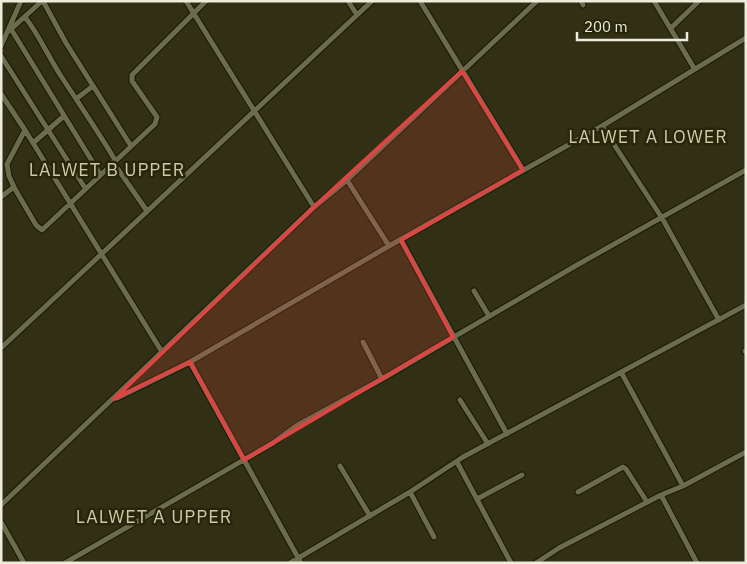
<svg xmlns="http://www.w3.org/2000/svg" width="747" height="564" viewBox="0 0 747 564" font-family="'IBM Plex Sans',sans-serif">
<rect width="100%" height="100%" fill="#313015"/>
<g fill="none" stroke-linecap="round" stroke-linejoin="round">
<defs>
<path id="minor" d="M 43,1 L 66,43 L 131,146
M 186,1 L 314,207
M 348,1 L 357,15
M 420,1 L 523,170
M 581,1 L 583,5
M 654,1 L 694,68
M 25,17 C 39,35 48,56 61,76 C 79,104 98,131 115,160
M 671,28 L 699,1
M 11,29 L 100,174
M 10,30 L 42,1
M 1,46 L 21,1
M 1,56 L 85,188
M 1,94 L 25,130 L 162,352
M 76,99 L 93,86
M 602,126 L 662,218 L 719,320
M 25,130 L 7,164 L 9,176 L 15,189 L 36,225 L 42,230 L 155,124 L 157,117 L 132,81 L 132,75 L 206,1
M 33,143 L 64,116
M 113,162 L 147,211
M 347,180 L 389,246
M 1,197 L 14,187
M 401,240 L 507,434
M 474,291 L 489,316
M 363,342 L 382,379
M 1,348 L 372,1
M 745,351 L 746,351
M 190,362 L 301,563
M 621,372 L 683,486
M 117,398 L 190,362 L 389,246 L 602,126 L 746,38
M 460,400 L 488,444
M 457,462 L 511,563
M 340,466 L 370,516
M 410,492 L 434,537
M 578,492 L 623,467 L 626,469 L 647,502
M 661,495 L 697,563
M 477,499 L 522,475
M 1,505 L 314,207 L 347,180 L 537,1
M 1,522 L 24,563
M 65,563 L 273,443 L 296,426 L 382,379 L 577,265 L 746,170
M 290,563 L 410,492 L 463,457 L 746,305
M 536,563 L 559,548 L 661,495 L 683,486 L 746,452"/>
</defs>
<!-- minor casing -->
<use href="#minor" stroke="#191800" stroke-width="7"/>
<!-- minor -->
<use href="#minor" stroke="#6b6b4e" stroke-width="5"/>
</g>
<!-- marked area -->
<path fill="#d94643" fill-opacity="0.2" stroke="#d94643" stroke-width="4" stroke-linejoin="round" d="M 462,71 L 523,170 L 401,240 L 453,337 L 244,460 L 190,362 L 114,399 L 314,207 Z"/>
<g text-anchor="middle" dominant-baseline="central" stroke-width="5" stroke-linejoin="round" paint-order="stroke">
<!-- quarter labels -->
<g font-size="18" letter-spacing="1" fill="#cacaa9" stroke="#27260a">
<text x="648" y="136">LALWET A LOWER</text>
<text x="107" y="169">LALWET B UPPER</text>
<text x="154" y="516">LALWET A UPPER</text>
</g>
</g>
<!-- border -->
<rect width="747" height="564" fill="none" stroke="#ededdd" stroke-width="5"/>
<!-- scale -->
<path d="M577 32v8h110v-8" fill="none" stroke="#ededdd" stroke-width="2.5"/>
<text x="584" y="32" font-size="15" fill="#ededdd" stroke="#27260a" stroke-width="4" paint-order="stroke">200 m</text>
</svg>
